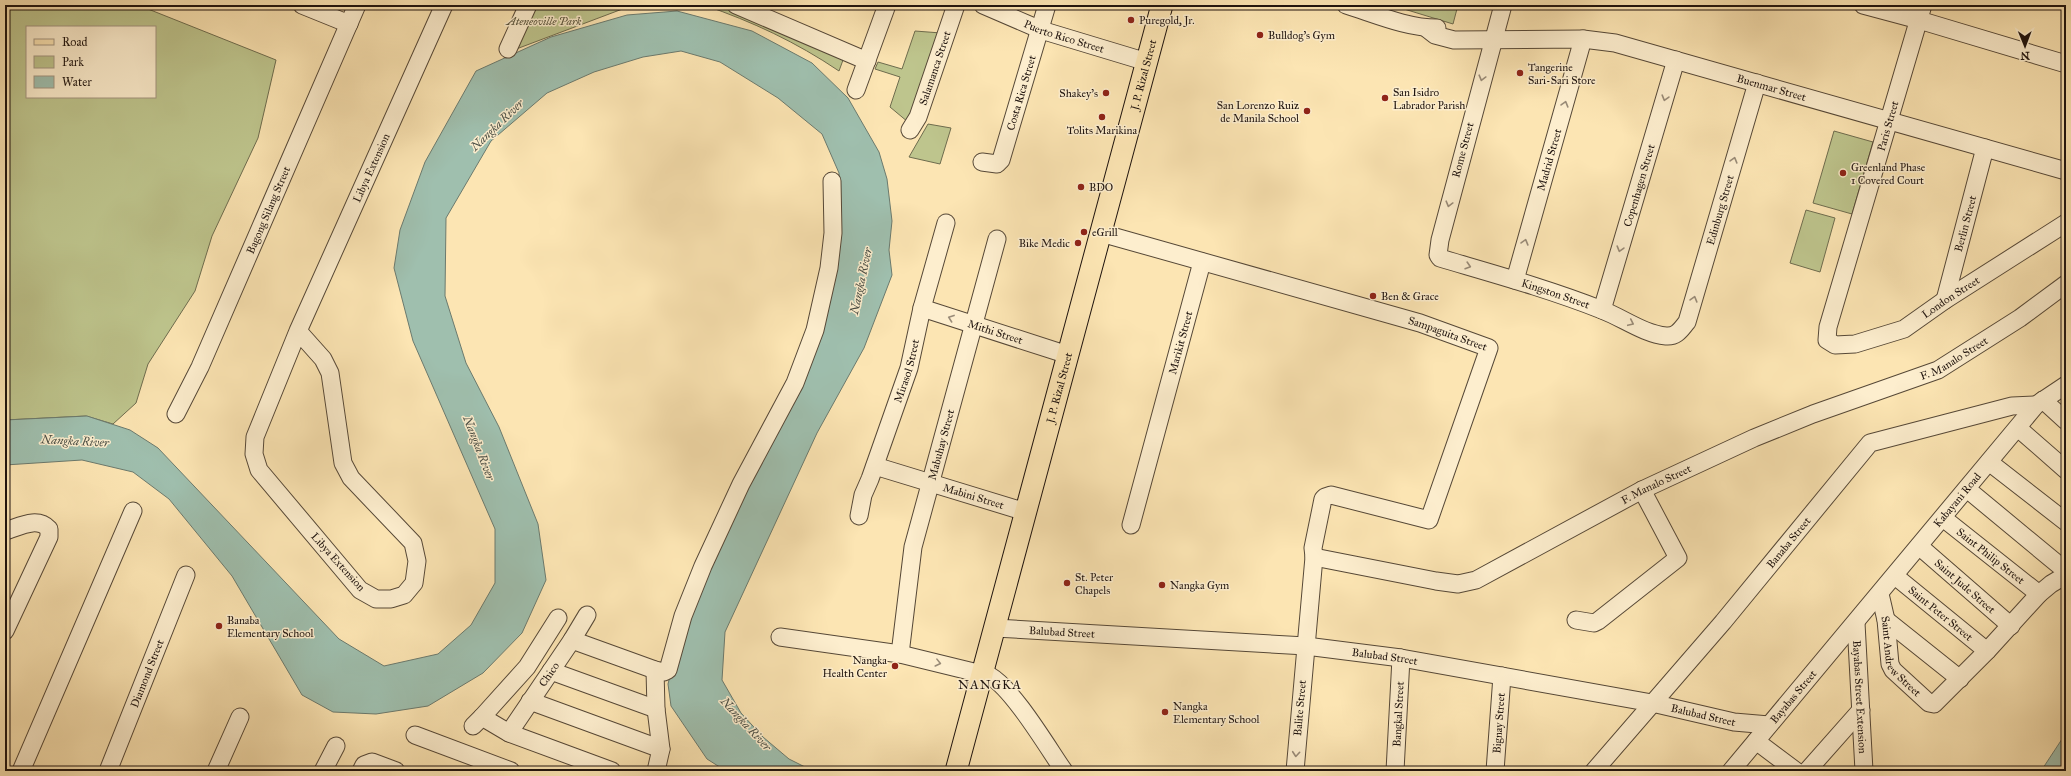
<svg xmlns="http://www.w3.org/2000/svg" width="2071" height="776" viewBox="0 0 2071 776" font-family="'IM FELL Great Primer',serif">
<rect width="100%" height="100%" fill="#fce5b3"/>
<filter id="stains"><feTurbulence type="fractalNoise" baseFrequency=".005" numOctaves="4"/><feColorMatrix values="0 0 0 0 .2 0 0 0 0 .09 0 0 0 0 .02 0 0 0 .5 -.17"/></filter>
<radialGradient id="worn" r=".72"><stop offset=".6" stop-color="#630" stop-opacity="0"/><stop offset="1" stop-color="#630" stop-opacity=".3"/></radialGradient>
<!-- green -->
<path fill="#bec58d" stroke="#6e6c4e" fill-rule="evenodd" d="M 5,5 L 138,5 L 276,60 L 258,138 L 212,236 L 195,291 L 148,364 L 136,403 L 113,424 L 86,416 L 5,420 ZM 27,27 L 155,27 L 155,97 L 27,97 Z
M 533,5 L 633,5 L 511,51 Z
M 704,5 L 721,5 L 843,60 L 839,71 C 796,42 753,22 704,5 Z
M 1391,5 L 1458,5 L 1453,24 Z
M 915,31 L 941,33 L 908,122 L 890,107 L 900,77 L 875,69 L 878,62 L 902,69 Z
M 928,124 L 951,128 L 940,164 L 909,157 Z
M 1834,131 L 1873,142 L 1852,214 L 1813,203 Z
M 1806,210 L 1835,218 L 1820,272 L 1790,263 Z"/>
<!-- water -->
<path fill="#9fbfae" stroke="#6b7a6e" d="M 677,11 L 752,31 L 812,63 L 848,98 L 879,152 L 887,179 L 892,221 L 889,250 L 892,275 L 864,348 L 817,433 L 725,632 L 722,680 L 741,713 L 763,737 L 789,759 L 813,771 L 726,771 L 707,759 L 671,706 L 668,684 L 685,618 L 810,358 L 841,208 L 839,173 L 822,134 L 778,98 L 720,62 L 681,51 L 643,57 L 594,72 L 547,93 L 491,141 L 446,218 L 445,296 L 466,363 L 499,427 L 538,524 L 546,580 L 522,633 L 483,673 L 428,706 L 376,714 L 333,712 L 302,695 L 232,576 L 169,499 L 133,472 L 82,460 L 5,465 L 5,420 L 87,416 L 130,430 L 158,448 L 339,639 L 384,666 L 438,654 L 471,625 L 495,583 L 495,529 L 413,341 L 394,268 L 400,230 L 425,162 L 476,71 L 551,37 L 627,15 Z
M 2066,733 L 2066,771 L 2041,771 Z"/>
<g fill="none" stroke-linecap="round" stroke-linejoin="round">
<defs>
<g id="minor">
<path d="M 302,5 L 349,24"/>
<path d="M 736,5 L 867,61"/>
<path id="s1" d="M 983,5 L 1041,30 L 1147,62"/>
<path d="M 1346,5 C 1375,14 1407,28 1437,28"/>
<path id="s2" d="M 1503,5 L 1440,240 L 1438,255 L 1440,258 C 1494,274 1549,289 1602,310 C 1623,318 1644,334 1666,336 C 1677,337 1681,329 1687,322 L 1757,83"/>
<path d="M 1863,5 L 1919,20 L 2066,64"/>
<path id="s3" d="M 1923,5 L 1828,327 L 1827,340 L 1835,345 L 1855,344 L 1904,329 L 1945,300 L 2066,223"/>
<path id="s4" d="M 1426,28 L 1435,35 L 1454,40 L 1583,39 L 1615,43 L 2066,171"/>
<path d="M 508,49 L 528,5"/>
<path d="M 856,90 L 887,5"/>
<path id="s5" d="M 910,130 L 918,117 L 956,5"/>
<path id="s6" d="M 982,162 L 997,164 L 1001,160 L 1047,5"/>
<path id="s7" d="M 1101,233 L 1420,323 L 1489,348 L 1429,520 L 1331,495 L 1325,497 L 1323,499 L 1313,548 L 1314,557 L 1295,771"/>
<path id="s8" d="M 1515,280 L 1583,39"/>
<path id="s9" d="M 1945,300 L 1985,148"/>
<path id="s10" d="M 922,308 L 1068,355"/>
<path id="s11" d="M 1602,310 L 1676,60"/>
<path id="s12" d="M 298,331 L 323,359 L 330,373 L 343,463 L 351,478 L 413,543 L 417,561 L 414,583 L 404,595 L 391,599 L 376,599 L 360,590 L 259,470 L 254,454 L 255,437 L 298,331 L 444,5"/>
<path d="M 2043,400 L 2066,421"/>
<path id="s13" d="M 176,414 L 200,367 L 357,5"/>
<path d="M 2018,428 L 2066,470"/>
<path d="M 1989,462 L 2066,522"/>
<path id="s14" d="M 875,466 L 1026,512"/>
<path d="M 1967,489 L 2066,571"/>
<path id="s15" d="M 859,516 L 863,495 L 870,479 L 909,368 L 922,308 L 946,223"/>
<path id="s16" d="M 1943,518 L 2039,594"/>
<path id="s17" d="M 1131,525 L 1202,262"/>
<path d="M 5,531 C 19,527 37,516 49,529 L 49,537 L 5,631"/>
<path id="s18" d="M 1919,546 L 2011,626"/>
<path id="s19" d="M 1314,557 L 1436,581 L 1458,584 L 1476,580 L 1642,490 L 1754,438 L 1813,414 L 1938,370 L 2020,318 L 2066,284"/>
<path id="s20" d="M 1895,576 L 1987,651"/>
<path id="s21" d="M 1880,594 L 1886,620 L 1890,664 L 1893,670 L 1929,703 L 1934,704 L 1987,651 L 2039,594 L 2051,584 L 2066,575"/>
<path d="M 1576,620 L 1594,623 L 1598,621 L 1678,558 L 1642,490"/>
<path d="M 1886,620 L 1960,679"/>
<path id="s22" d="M 1856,623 L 1864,771"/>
<path id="s23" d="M 995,628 L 1306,646 L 1401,658 L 1652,703 L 1734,722 L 1769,725"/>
<path d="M 780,637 L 900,654 L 990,676 C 1013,689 1048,748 1064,771"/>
<path d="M 572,640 L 655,670 L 664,672 L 668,670 L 683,616 L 703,566 L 741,484 L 795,383 L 815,330 L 829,268 L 833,233 L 832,181"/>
<path id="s24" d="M 900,654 L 913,547 L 997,239"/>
<path d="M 655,670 L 656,709 L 661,749 L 656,771"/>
<path d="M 551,671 L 656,709"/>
<path d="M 530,701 L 661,749"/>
<path d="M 482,717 L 527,667 L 558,618"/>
<path d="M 473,726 L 482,717 L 509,733 L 612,771"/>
<path id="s25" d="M 509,733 L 572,640 L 587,615"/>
<path d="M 415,735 L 511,771"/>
<path d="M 1756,741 L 1796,771"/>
<path d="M 21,771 L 133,511"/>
<path id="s26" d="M 108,771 L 186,575"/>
<path d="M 216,771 L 240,717"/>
<path d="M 323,771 L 336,746"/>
<path d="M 361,771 L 364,765 L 372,762 L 396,771"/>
<path id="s27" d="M 1395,771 L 1401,658"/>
<path id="s28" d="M 1495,771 L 1502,676"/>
<path id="s29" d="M 1594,771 L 1723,622 L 1870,443 L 2012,406 L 2036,405"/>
<path id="s30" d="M 1731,771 L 2036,405 L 2066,385"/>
<path d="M 1807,771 L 1861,710"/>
</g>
<g id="major">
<path id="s31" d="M 956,771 L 1162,5"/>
</g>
</defs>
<!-- minor casing -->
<use href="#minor" stroke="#564837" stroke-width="19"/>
<!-- major casing -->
<use href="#major" stroke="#1e130e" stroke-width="23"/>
<!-- minor -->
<use href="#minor" stroke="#fdeece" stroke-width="17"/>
<!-- major -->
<use href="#major" stroke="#fce5b3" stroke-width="21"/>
</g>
<!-- one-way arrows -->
<defs><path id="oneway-chevron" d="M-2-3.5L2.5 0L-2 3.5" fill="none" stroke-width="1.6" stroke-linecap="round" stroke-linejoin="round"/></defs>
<g stroke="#998b78">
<use href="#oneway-chevron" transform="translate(1482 78) rotate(105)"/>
<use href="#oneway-chevron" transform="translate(1665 98) rotate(106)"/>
<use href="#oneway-chevron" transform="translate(1565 104) rotate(-74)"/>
<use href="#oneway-chevron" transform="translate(1734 160) rotate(-74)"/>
<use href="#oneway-chevron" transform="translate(1449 204) rotate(105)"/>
<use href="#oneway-chevron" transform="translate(1525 242) rotate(-74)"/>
<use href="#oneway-chevron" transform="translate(1620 249) rotate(106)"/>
<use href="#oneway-chevron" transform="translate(1468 266) rotate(17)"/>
<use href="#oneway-chevron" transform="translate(1694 299) rotate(-74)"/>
<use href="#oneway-chevron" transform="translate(951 318) rotate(-160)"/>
<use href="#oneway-chevron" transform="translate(1631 323) rotate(25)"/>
<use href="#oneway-chevron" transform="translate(938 663) rotate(14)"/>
<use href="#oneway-chevron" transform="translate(1296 754) rotate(95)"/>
</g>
<!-- markers -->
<g fill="#8f2418" stroke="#fdeece" stroke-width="1.5">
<circle cx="1131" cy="20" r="4"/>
<circle cx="1260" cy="35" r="4"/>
<circle cx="1520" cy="73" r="4"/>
<circle cx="1106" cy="93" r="4"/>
<circle cx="1385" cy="98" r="4"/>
<circle cx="1307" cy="111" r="4"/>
<circle cx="1102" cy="117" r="4"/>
<circle cx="1843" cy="173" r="4"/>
<circle cx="1081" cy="187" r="4"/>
<circle cx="1084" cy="232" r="4"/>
<circle cx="1078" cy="243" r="4"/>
<circle cx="1373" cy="296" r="4"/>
<circle cx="1067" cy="583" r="4"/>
<circle cx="1162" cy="585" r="4"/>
<circle cx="219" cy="626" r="4"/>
<circle cx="895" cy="666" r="4"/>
<circle cx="1165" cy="712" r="4"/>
</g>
<g text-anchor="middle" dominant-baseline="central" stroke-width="3" stroke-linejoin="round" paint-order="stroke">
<!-- poi labels -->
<g font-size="11" fill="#1e130e" stroke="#fdeece" text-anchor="start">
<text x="1139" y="20">Puregold, Jr.</text>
<text x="1268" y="35">Bulldog's Gym</text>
<text x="1528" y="67">Tangerine<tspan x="1528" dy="13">Sari-Sari Store</tspan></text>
<text x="1393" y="92">San Isidro<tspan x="1393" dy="13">Labrador Parish</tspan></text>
<text x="1098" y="93" text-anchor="end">Shakey's</text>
<text x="1299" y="105" text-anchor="end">San Lorenzo Ruiz<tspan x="1299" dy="13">de Manila School</tspan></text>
<text x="1102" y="130" text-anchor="middle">Tolits Marikina</text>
<text x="1851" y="167">Greenland Phase<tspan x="1851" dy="13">1 Covered Court</tspan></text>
<text x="1089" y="187">BDO</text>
<text x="1092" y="232">eGrill</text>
<text x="1070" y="243" text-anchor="end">Bike Medic</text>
<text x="1381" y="296">Ben &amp; Grace</text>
<text x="1075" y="577">St. Peter<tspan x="1075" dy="13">Chapels</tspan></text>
<text x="1170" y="585">Nangka Gym</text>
<text x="227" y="620">Banaba<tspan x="227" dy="13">Elementary School</tspan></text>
<text x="887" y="660" text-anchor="end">Nangka<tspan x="887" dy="13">Health Center</tspan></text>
<text x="1173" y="706">Nangka<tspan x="1173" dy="13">Elementary School</tspan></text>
</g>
<!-- park labels -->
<g font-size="11" font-style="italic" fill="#56513a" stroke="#fdeece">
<text x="544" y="21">Ateneoville Park</text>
</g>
<!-- street labels -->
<g font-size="11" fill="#1e130e" stroke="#fdeece">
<text stroke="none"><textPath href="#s1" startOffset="87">Puerto Rico Street</textPath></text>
<text stroke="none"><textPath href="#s5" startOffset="67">Salamanca Street</textPath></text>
<text stroke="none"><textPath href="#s31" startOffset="721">J. P. Rizal Street</textPath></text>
<text stroke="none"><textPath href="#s4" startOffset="355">Buenmar Street</textPath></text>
<text stroke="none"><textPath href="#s6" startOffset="91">Costa Rica Street</textPath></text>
<text transform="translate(1888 126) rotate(-74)">Paris Street</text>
<text transform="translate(1463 150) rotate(-75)">Rome Street</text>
<text stroke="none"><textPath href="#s8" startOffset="125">Madrid Street</textPath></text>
<text stroke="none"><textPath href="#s12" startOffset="838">Libya Extension</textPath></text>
<text stroke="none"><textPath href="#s11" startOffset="130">Copenhagen Street</textPath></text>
<text stroke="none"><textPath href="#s13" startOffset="224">Bagong Silang Street</textPath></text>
<text stroke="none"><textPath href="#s2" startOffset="645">Edinburg Street</textPath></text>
<text stroke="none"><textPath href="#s9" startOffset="79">Berlin Street</textPath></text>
<text stroke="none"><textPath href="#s2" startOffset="383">Kingston Street</textPath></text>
<text stroke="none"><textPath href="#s3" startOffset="486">London Street</textPath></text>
<text stroke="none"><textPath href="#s10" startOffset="77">Mithi Street</textPath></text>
<text stroke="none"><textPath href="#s7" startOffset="361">Sampaguita Street</textPath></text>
<text stroke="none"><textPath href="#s17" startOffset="189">Marikit Street</textPath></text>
<text stroke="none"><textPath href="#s19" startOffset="693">F. Manalo Street</textPath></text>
<text stroke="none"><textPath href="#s15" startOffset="153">Mirasol Street</textPath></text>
<text stroke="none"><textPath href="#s31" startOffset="397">J. P. Rizal Street</textPath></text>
<text stroke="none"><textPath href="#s24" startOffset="214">Mabuhay Street</textPath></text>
<text stroke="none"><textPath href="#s19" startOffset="369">F. Manalo Street</textPath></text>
<text stroke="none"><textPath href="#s14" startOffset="103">Mabini Street</textPath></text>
<text stroke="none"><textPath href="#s30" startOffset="353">Kabayani Road</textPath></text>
<text stroke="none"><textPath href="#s29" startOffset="300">Banaba Street</textPath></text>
<text stroke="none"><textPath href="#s16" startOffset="61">Saint Philip Street</textPath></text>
<text transform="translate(338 562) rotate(48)">Libya Extension</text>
<text stroke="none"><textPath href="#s18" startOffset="61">Saint Jude Street</textPath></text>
<text stroke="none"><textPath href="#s20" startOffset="59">Saint Peter Street</textPath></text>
<text stroke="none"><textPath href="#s23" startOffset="67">Balubad Street</textPath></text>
<text stroke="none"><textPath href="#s21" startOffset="68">Saint Andrew Street</textPath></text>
<text stroke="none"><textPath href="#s23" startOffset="391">Balubad Street</textPath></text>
<text stroke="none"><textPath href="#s26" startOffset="105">Diamond Street</textPath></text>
<text stroke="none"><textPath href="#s25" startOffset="71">Chico</textPath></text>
<text stroke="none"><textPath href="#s30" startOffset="97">Bayabas Street</textPath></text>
<text stroke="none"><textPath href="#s22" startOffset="74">Bayabas Street Extension</textPath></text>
<text transform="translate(1300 708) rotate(-85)">Balite Street</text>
<text stroke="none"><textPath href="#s27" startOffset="57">Bangkal Street</textPath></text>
<text stroke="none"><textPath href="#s23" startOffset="715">Balubad Street</textPath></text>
<text stroke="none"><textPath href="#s28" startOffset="48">Bignay Street</textPath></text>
</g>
<!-- water labels -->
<g font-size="12" font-style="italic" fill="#4b4f46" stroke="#fdeece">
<text transform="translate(497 125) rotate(-44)">Nangka River</text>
<text transform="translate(861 281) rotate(-78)">Nangka River</text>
<text transform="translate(75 441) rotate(3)">Nangka River</text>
<text transform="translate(479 448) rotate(69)">Nangka River</text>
<text transform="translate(746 724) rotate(47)">Nangka River</text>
</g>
<!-- quarter labels -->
<g font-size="13" letter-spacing="1" fill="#1e130e" stroke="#fdeece">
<text x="990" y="685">NANGKA</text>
</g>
</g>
<!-- margin -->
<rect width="2071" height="776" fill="none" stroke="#fce5b3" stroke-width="20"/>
<rect x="6" y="6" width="2059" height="764" fill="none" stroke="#1e130e" stroke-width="2"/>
<rect x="10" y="10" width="2051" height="756" fill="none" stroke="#1e130e"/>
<!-- legend -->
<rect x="26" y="26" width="130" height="72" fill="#fdeece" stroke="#a49681"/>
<rect x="34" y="39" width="20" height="6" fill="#fce5b3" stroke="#a49681"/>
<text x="62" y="46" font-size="12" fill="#1e130e">Road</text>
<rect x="34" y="56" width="20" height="12" fill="#bec58d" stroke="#a49681"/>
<text x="62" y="66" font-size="12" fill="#1e130e">Park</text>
<rect x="34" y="76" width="20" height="12" fill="#9fbfae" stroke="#a49681"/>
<text x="62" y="86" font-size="12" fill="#1e130e">Water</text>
<!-- north arrow -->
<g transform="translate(2025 46) rotate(179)" stroke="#fdeece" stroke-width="3" paint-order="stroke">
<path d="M0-3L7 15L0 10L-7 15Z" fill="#1e130e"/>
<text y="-6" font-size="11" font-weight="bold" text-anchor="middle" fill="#1e130e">N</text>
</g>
<rect width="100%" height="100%" filter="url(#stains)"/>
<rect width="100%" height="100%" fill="url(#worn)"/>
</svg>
